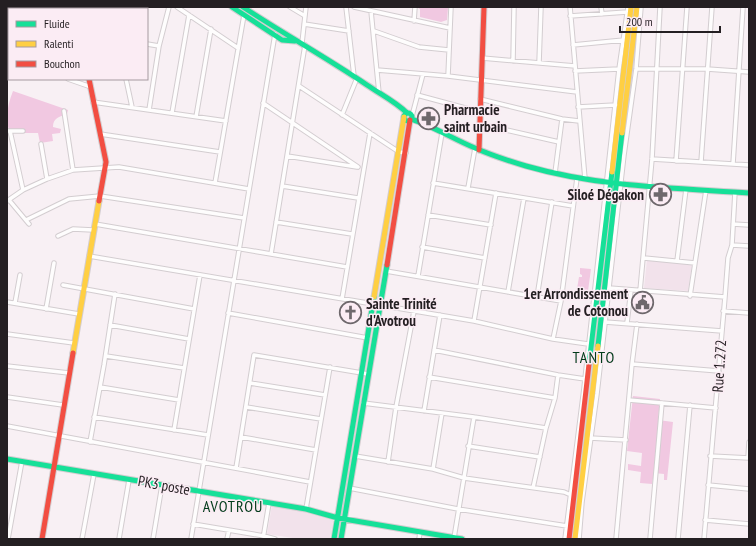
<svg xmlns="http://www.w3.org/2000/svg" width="756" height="546" viewBox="0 0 756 546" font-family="'PT Sans Narrow',sans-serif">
<rect width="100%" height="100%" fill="#f8f0f4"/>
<!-- built -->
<path fill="#f2e2eb" d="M 647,260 L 692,265 L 688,291 L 644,288 Z
M 272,505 L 334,516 L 330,539 L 299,539 L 267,534 Z"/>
<!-- green -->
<path fill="#f1c8e1" d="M 418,7 L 449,7 L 448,8 L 447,20 L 441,22 L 420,17 L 420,9 L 418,8 Z
M 13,91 L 68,110 L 67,114 C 59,117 53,118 53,127 L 61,129 L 60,133 L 52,134 L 53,141 L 40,143 L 38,133 L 15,133 L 14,130 L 9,130 C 5,116 8,104 13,91 Z
M 580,268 L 591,269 L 588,291 L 584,291 L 584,288 L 582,288 L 581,290 L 577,289 L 579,277 L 582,277 L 582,275 L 580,274 Z
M 633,396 L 660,399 L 658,420 L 673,422 L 667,480 L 664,480 L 664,474 L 654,473 L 652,484 L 640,483 L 641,472 L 628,470 L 628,464 L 641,466 L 642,453 L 627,451 Z"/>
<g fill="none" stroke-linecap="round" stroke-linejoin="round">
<!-- stream -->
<path stroke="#d9a8c6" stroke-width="1" d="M 238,7 L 272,30
M 278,33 L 283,37"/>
<defs>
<path id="street" d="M 19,7 L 21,9
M 177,7 L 238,48
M 290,7 L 305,16
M 346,7 L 354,76
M 354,7 L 450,28
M 570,7 L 585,179
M 601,7 L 602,14
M 81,9 L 82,7
M 112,9 L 113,7
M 143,9 L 144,7
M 371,11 L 379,93
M 570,16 L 627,12
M 414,21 L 415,7
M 304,24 L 349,31
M 374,31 L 419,47 L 449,50
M 302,43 L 306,7
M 147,44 L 159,46
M 573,45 L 624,40
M 7,49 L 9,47
M 7,57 L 9,58
M 482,58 L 575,66
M 513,61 L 514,7
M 539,63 L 541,7
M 636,69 L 707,69 L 749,72
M 377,70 L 448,76 L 577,92
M 575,71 L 619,69
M 448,76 L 451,7
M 68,79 L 91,87
M 126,79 L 132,107
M 299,86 L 399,152 L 406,153
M 417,95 L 480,112
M 480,99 L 562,119 L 579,121
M 93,102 L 226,121
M 263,103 L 358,167
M 578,107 L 616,105
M 149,110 L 159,46 L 169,7
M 64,111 L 73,170
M 172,113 L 189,15
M 342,115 L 357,78
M 412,116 L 423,74
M 196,117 L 211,29
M 480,124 L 559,142
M 7,131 L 23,131
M 10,131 L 23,190
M 100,134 L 220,152
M 41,144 L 47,179
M 287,156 L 357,167
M 652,159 L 749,165
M 676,161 L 687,7
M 701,162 L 712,7
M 733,164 L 743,7
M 555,173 L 562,119
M 215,183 L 244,15
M 433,183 L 573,206
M 282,186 L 358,198
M 468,188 L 475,148
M 9,200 L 29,224
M 7,201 L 23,190 L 47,179 L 73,170 L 119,167 L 249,189
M 428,215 L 491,225
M 26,220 L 69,199 L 100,196 L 244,218
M 276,222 L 352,234
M 95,224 L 347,267
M 733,224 L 749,225
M 58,236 L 73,229 L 93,230
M 732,245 L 749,246
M 422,247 L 485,258
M 271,254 L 305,45
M 89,256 L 474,321 L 553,339 L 588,344
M 644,258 L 695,263
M 677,261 L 686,189
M 386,271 L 561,301
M 418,276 L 442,133
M 63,285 L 194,309
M 609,288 L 725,297
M 640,291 L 652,159 L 660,7
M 508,292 L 524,198
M 690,296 L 706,190
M 537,297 L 552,202
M 342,299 L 370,133
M 7,302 L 79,314
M 15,303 L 20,275
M 46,309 L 54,263
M 723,311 L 749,313
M 228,313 L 368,338
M 474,321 L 496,193
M 605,322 L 722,331
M 627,323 L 631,290
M 110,325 L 189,339
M 7,334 L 74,343
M 553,339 L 561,301 L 577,178
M 434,350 L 558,375 L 585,379
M 106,356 L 184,368
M 632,364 L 719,371
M 7,366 L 69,373
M 429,377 L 555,398
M 250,383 L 325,395
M 100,387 L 179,400
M 7,397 L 63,405
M 629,400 L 716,408
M 363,403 L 474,417 L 546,428
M 246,407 L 321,419
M 424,411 L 440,315
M 94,417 L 208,435
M 7,426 L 310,482
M 174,430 L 200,275
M 241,437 L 316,450
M 590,438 L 626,440
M 90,442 L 104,365 L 115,294
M 468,446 L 540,457
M 355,456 L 433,469 L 464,478 L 564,492 L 571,495
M 710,456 L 749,458
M 748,458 L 749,442
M 388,462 L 396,407 L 414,311
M 236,468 L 254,355 L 368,374
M 433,469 L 442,413
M 708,485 L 749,489
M 349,488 L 458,509 L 567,526
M 533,488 L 546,428 L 555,398 L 558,375
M 306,509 L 330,367
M 705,520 L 749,524
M 193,524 L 264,536 L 275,539
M 454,538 L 474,417
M 8,539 L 22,461
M 82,539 L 94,474
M 119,539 L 129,480
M 153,539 L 162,485
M 191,539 L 275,34
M 227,539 L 229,530
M 263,539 L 269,503
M 419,539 L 420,532
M 565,539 L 584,388 L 619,69 L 628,7
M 579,539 L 582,502 L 597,394 L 624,155 L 636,69 L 641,7
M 616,539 L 632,364 L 637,324
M 650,539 L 662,403
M 678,539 L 690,405
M 704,539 L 725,297 L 728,258 L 732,245 L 735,192"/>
<path id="fast" d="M 73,7 L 75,9
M 232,7 L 282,40 L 295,41
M 243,7 C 284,34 327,58 367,85 C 380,94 396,102 407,113
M404 117a4 4 0 1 1 8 0a4 4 0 1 1-8 0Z
M 411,119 C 433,126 453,139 475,148 C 491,155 509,161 526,166 C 599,187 674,188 749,193
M 598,346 L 622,133
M 589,364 L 612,172
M 7,459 L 306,509 L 338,518 L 462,539
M 334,539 L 374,297
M 341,539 L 387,265"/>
<path id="slow" d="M 622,133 L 637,7
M 612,172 L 631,7
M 374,297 L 404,117
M 73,353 L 99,201
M 575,539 L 598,346"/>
<path id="jam" d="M 89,79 L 106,162 L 99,201
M 479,150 L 484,7
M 387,265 L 410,120
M 42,539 L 73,353
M 569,539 L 589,364"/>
</defs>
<!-- street casing -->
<use href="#street" stroke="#d3cdd0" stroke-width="5.5"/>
<!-- fast casing -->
<use href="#fast" stroke="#d3cdd0" stroke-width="7"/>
<!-- slow casing -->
<use href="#slow" stroke="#d3cdd0" stroke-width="7"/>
<!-- jam casing -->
<use href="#jam" stroke="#d3cdd0" stroke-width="7"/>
<!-- street -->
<use href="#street" stroke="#fefdfd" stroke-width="3.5"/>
<!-- fast -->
<use href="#fast" stroke="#16e098" stroke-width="5"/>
<!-- slow -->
<use href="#slow" stroke="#ffcf43" stroke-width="5"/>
<!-- jam -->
<use href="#jam" stroke="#f24e42" stroke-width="5"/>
</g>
<!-- icons -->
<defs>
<symbol id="pharmacy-ring" viewBox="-11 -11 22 22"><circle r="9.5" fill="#fbecf4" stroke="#6e686c" stroke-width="1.5"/><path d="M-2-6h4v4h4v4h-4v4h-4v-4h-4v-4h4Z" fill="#6e686c"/></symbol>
<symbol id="civic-ring" viewBox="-11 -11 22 22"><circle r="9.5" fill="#fbecf4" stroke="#6e686c" stroke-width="1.5"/><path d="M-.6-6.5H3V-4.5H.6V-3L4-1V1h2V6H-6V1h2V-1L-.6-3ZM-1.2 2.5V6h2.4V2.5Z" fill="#6e686c"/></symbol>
<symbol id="church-ring" viewBox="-11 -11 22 22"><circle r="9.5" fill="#fbecf4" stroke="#6e686c" stroke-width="1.5"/><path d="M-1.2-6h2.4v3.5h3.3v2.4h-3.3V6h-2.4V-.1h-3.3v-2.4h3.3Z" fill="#6e686c"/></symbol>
</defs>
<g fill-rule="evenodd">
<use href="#pharmacy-ring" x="416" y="106" width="25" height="25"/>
<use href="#pharmacy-ring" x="648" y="182" width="25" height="25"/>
<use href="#civic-ring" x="630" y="290" width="25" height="25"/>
<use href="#church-ring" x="338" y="300" width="25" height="25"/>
</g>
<g text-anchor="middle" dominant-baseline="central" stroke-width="3" stroke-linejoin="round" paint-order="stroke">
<!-- poi labels -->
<g font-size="15" font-weight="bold" fill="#241f22" stroke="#fbecf4" text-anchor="start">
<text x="444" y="109">Pharmacie<tspan x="444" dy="17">saint urbain</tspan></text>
<text x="644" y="194" text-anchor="end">Siloé Dégakon</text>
<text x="628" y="293" text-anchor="end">1er Arrondissement<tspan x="628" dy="17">de Cotonou</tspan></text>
<text x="366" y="303">Sainte Trinité<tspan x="366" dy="17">d'Avotrou</tspan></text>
</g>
<!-- street labels -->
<g font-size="15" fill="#241f22" stroke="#fbecf4">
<text transform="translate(719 366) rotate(-86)">Rue 1.272</text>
<text transform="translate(164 485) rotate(10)">PK3 poste</text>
</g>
<!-- neighbourhood labels -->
<g font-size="16" letter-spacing="1" fill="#013b1a" stroke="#fbecf4">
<text x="594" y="357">TANTO</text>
<text x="233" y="506">AVOTROU</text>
</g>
</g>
<!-- border -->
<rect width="756" height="546" fill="none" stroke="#241f22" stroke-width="16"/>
<!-- legend -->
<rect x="8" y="8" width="140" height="72" fill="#fbecf4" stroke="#a59aa0"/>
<rect x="16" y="21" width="20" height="6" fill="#16e098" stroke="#a59aa0"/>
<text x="44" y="28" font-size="12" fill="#241f22">Fluide</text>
<rect x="16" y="41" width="20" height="6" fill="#ffcf43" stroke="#a59aa0"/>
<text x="44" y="48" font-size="12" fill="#241f22">Ralenti</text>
<rect x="16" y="61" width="20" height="6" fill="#f24e42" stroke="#a59aa0"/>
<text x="44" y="68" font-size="12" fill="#241f22">Bouchon</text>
<!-- scale -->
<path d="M620 26v6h100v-6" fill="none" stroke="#241f22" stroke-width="2"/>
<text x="626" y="26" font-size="12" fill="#241f22" stroke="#fbecf4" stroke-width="3" paint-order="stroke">200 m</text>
</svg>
